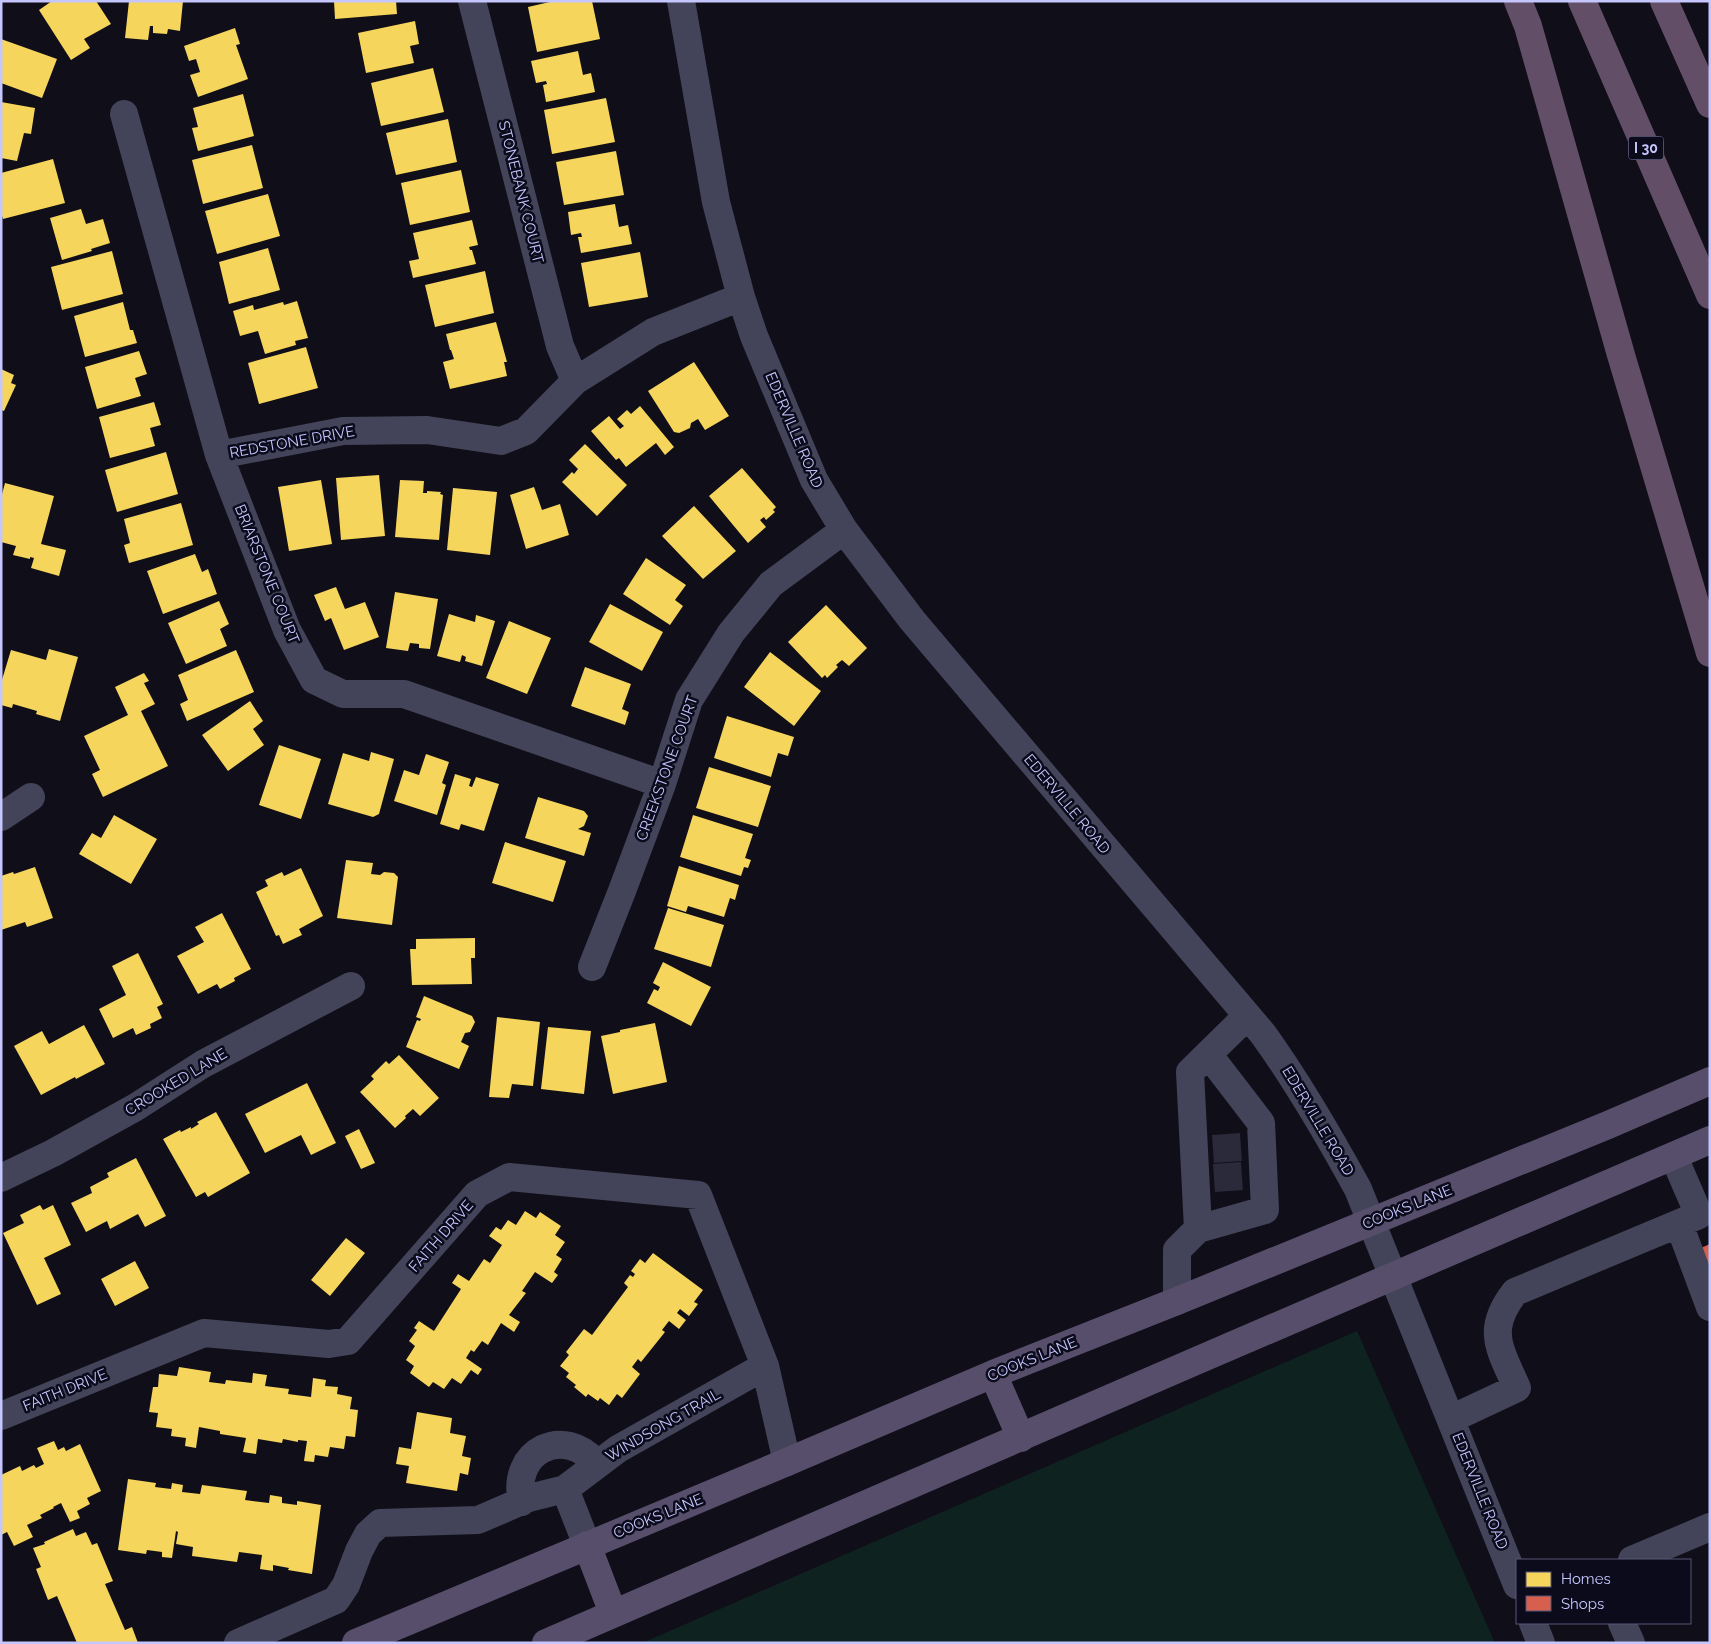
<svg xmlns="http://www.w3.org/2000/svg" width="1711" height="1644" viewBox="0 0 1711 1644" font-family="Raleway,sans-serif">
<rect width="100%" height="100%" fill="#100e18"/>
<!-- green -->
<path fill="#0e2220" d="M 1357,1331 L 1495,1643 L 642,1643 Z"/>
<!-- homes -->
<path fill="#f6d55c" d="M 52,1 L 96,1 L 111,24 L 84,39 L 90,48 L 71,60 L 39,10 Z
M 129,1 L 183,1 L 180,31 L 168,29 L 167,34 L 153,33 L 153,26 L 150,26 L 148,40 L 125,38 Z
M 334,1 L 396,1 L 397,14 L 335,19 Z
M 554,1 L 592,1 L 600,39 L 537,52 L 528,7 Z
M 415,21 L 419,44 L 410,46 L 414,63 L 366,73 L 358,33 Z
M 235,28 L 240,44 L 236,45 L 248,79 L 198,97 L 190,75 L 200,72 L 196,59 L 189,61 L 184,46 Z
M 1,39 L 57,59 L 42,98 L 1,83 Z
M 578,51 L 583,75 L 591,73 L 595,92 L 546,102 L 543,85 L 547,84 L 546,81 L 536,83 L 531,61 Z
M 433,68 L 444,112 L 381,126 L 371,83 Z
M 243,94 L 254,136 L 198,151 L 192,128 L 198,127 L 193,108 Z
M 606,98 L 615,142 L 552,154 L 544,110 Z
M 1,102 L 35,108 L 31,134 L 24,133 L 17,161 L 1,158 Z
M 448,119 L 457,162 L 396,175 L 386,133 Z
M 252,145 L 263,188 L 203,204 L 192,160 Z
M 616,151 L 624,195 L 564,205 L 556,162 Z
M 53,159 L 65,203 L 3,219 L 1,212 L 1,173 Z
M 461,170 L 470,212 L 410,225 L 401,183 Z
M 268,194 L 280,236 L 217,254 L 205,211 Z
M 615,204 L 619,227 L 628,225 L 632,244 L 581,253 L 578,237 L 582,237 L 581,233 L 571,235 L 568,212 Z
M 81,209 L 86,224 L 103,219 L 110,243 L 91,249 L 92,251 L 62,260 L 50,218 Z
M 472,220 L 478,245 L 469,247 L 470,250 L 472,250 L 476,264 L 413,278 L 409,261 L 419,259 L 413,233 Z
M 268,248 L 280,290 L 229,304 L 219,262 Z
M 112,251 L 123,294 L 62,310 L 51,267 Z
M 640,252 L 648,297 L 589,307 L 581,263 Z
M 485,271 L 494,313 L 435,327 L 425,285 Z
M 297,301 L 308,338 L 295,341 L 296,345 L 265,354 L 258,331 L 240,336 L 233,311 L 253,305 L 254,310 L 283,302 L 284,305 Z
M 123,302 L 130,330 L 133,330 L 137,343 L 85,357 L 74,316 Z
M 496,322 L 507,362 L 504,362 L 507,376 L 450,389 L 443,362 L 454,359 L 451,350 L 450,350 L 446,334 Z
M 306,347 L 318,388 L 259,404 L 248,363 Z
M 139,351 L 147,374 L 135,378 L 141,396 L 97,409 L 85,367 Z
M 694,362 L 729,416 L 705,430 L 698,419 L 691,423 L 690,428 L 679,433 L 674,432 L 648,391 Z
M 1,369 L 14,375 L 11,383 L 16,385 L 4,411 L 1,410 Z
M 154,402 L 161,425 L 150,428 L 155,446 L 110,458 L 99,417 Z
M 640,406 L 674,447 L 665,455 L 656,443 L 626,467 L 619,458 L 616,460 L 591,431 L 609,416 L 620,429 L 624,426 L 617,419 L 627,410 L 631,414 Z
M 585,444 L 627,485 L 597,516 L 562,482 L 572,472 L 574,474 L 578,469 L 569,460 Z
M 166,452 L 178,494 L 117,512 L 105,470 Z
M 742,468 L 776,507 L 773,510 L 775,512 L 766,520 L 764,517 L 760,520 L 766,527 L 748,543 L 709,496 Z
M 379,475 L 385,536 L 341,540 L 336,478 Z
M 321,480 L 332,544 L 289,551 L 278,487 Z
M 400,480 L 424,481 L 423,493 L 427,493 L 427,491 L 441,492 L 440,494 L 443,495 L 439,540 L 395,537 Z
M 5,483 L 54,496 L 41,544 L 66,550 L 59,576 L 31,568 L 34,558 L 30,557 L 30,559 L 13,555 L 16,546 L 1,542 L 1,498 Z
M 534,487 L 542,510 L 560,504 L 569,535 L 526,549 L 510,495 Z
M 453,488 L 497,492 L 490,555 L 447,550 Z
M 181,503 L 193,545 L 129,563 L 124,545 L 130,543 L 124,519 Z
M 694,506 L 736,551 L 703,579 L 662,536 Z
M 195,554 L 202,572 L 208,569 L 217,594 L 163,614 L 147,571 Z
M 646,558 L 686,585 L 675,600 L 683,606 L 670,625 L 623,594 Z
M 336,587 L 345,609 L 365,602 L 379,637 L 344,650 L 331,618 L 325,621 L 314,595 Z
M 395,592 L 438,599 L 430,649 L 419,648 L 419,644 L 410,643 L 408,651 L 386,648 Z
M 219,601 L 229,624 L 220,629 L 227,646 L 186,664 L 168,623 Z
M 610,604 L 663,632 L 642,671 L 589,642 Z
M 826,605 L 867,648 L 849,666 L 842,660 L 836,665 L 838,667 L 827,678 L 825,675 L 822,678 L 788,642 Z
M 449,614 L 475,622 L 476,615 L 495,621 L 482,666 L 465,661 L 466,657 L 462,655 L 460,662 L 437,656 Z
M 509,621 L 551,638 L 527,694 L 486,678 Z
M 49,649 L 78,657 L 60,721 L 36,714 L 37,711 L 13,704 L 12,708 L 1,705 L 1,683 L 11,650 L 46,660 Z
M 236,650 L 254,692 L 187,721 L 180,704 L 188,700 L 178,675 Z
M 770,652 L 821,691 L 794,726 L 744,687 Z
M 585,667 L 631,684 L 622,709 L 629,712 L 625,725 L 571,706 Z
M 144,673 L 149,681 L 144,683 L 155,704 L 141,711 L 168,766 L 103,797 L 92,774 L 100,770 L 84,736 L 128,715 L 115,687 Z
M 250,701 L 263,721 L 253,729 L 264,745 L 228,771 L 202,735 Z
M 727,716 L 794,737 L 788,756 L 778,753 L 771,777 L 714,758 Z
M 279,745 L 321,759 L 301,819 L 259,805 Z
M 371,752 L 394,759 L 379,814 L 373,817 L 328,804 L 343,753 L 369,761 Z
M 426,754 L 449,762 L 442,783 L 446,785 L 437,815 L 394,801 L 404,770 L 419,775 Z
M 709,767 L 771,786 L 758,827 L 696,808 Z
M 455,774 L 471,779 L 469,786 L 472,787 L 476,777 L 499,784 L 484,831 L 461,824 L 459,830 L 440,824 Z
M 538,797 L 584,811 L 588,816 L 584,826 L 578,829 L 591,833 L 584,856 L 525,838 Z
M 114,815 L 157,839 L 131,884 L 79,854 L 92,833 L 101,838 Z
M 693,815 L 753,834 L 745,858 L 751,860 L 748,868 L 744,867 L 741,876 L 680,857 Z
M 505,842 L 566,861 L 553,902 L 492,883 Z
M 346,860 L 373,863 L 371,874 L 380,875 L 384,872 L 394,873 L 398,877 L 392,925 L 337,918 Z
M 679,866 L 739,885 L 735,900 L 730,898 L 724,917 L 688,906 L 686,912 L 667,906 Z
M 35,867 L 53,918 L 27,927 L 25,922 L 1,930 L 1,876 L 13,872 L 14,874 Z
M 301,868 L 323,916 L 299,929 L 302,935 L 283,944 L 279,935 L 276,936 L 256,892 L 268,886 L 265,880 L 282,872 L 284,876 Z
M 668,908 L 724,925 L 711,967 L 654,949 Z
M 222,913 L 251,969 L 234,978 L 235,981 L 220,989 L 217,984 L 198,994 L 177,956 L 204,942 L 195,927 Z
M 475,938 L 475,958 L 471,958 L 472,984 L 412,985 L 410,949 L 416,949 L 416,939 Z
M 138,953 L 163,1004 L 157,1007 L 162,1018 L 150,1024 L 151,1028 L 136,1035 L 133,1028 L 113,1038 L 99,1009 L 126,995 L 112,966 Z
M 663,962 L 711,987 L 691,1026 L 647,1003 L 654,989 L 658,991 L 660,987 L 653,983 Z
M 424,996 L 472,1016 L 475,1022 L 470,1032 L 465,1033 L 461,1042 L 469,1046 L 459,1069 L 406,1047 L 417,1020 L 420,1021 L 421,1019 L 416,1017 Z
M 497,1017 L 540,1022 L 533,1086 L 512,1084 L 509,1098 L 489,1097 Z
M 655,1023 L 667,1082 L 613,1094 L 601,1036 L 620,1032 L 620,1030 Z
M 84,1025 L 105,1064 L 76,1079 L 75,1077 L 41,1095 L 14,1046 L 42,1031 L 49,1044 Z
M 548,1027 L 591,1031 L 584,1094 L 541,1089 Z
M 399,1055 L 439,1098 L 420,1116 L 413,1109 L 405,1116 L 406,1118 L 395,1128 L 360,1092 L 374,1079 L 371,1076 L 386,1061 L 389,1064 Z
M 307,1083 L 336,1143 L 311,1155 L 301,1135 L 265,1153 L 245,1114 Z
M 216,1112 L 250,1173 L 208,1197 L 205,1192 L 196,1197 L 163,1139 L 180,1130 L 181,1132 L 191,1127 L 191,1129 L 199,1124 L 197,1122 Z
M 359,1129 L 375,1163 L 361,1169 L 345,1136 Z
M 136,1158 L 166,1216 L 145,1227 L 138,1214 L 110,1229 L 107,1221 L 86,1232 L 71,1203 L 92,1193 L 90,1187 L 109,1177 L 107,1173 Z
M 40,1205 L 43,1210 L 53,1205 L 71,1245 L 44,1258 L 61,1294 L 37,1305 L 3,1233 L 24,1223 L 20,1215 Z
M 525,1211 L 536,1218 L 540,1212 L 561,1226 L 555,1235 L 565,1242 L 556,1255 L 562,1259 L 554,1272 L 558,1275 L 552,1283 L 535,1272 L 522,1291 L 526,1293 L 509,1315 L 520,1322 L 514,1332 L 501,1323 L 488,1345 L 482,1341 L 474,1352 L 471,1350 L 466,1358 L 482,1369 L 478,1375 L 471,1370 L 461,1384 L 452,1378 L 444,1389 L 433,1382 L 429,1387 L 410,1373 L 414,1366 L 406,1360 L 415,1346 L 409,1341 L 417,1330 L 414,1328 L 419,1321 L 434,1331 L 461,1289 L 452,1283 L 458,1274 L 469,1281 L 484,1259 L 490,1263 L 502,1245 L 489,1236 L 496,1227 L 501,1230 L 508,1220 L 516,1225 Z
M 346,1238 L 365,1253 L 330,1296 L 311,1280 Z
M 653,1253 L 703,1290 L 694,1302 L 698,1304 L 689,1316 L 680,1309 L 677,1313 L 686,1320 L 679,1329 L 669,1321 L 662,1330 L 665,1332 L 641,1362 L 638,1359 L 632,1367 L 640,1374 L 622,1398 L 617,1394 L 609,1405 L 600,1398 L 598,1401 L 588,1394 L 586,1397 L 574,1387 L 576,1385 L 566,1377 L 569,1373 L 560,1366 L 569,1355 L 566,1352 L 584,1329 L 592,1335 L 628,1287 L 624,1283 L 630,1275 L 633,1277 L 635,1274 L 631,1271 L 640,1259 L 645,1263 Z
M 135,1261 L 149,1288 L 115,1306 L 101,1279 Z
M 179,1367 L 211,1372 L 209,1382 L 225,1384 L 226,1380 L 252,1383 L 253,1373 L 267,1375 L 265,1386 L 289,1389 L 288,1394 L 311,1397 L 313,1378 L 326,1380 L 325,1386 L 338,1387 L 337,1394 L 352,1397 L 350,1409 L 358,1410 L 355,1437 L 346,1436 L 344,1449 L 330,1447 L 328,1457 L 315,1455 L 314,1462 L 304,1461 L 307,1441 L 298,1440 L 298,1442 L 283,1439 L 282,1443 L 258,1439 L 256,1454 L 243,1452 L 246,1438 L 220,1434 L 220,1431 L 199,1427 L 196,1448 L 185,1446 L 186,1438 L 171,1436 L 172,1429 L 156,1427 L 158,1413 L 149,1412 L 153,1387 L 158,1387 L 159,1374 L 177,1376 Z
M 417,1412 L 452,1418 L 450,1433 L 466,1436 L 462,1456 L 471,1458 L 468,1475 L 460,1473 L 457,1491 L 406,1483 L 409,1466 L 396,1464 L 399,1447 L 411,1449 Z
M 54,1441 L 58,1450 L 64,1447 L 66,1451 L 80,1444 L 101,1491 L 87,1498 L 90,1504 L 77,1511 L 80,1518 L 70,1522 L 61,1503 L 53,1507 L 54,1508 L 40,1515 L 42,1518 L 27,1525 L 33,1537 L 14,1546 L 7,1532 L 1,1535 L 1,1475 L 20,1466 L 22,1471 L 34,1465 L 36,1468 L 44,1464 L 37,1448 Z
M 128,1479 L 156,1483 L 155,1487 L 171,1489 L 172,1483 L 183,1485 L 182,1492 L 200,1494 L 202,1485 L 247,1491 L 245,1500 L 269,1503 L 270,1495 L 282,1497 L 282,1503 L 297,1505 L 297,1501 L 321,1505 L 312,1574 L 288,1570 L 289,1568 L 273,1565 L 273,1571 L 260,1569 L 262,1555 L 239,1552 L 237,1562 L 192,1556 L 193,1547 L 176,1544 L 178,1532 L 176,1531 L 172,1558 L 162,1557 L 162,1552 L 147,1550 L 146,1554 L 118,1550 Z
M 73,1529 L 76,1536 L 86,1532 L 92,1545 L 97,1543 L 113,1581 L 105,1584 L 125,1630 L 132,1627 L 138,1643 L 77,1643 L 57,1596 L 48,1600 L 36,1569 L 41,1567 L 33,1548 L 45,1544 L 44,1542 Z"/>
<!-- shops -->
<path fill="#d6604d" d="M 1710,1244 L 1710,1289 L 1694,1251 Z"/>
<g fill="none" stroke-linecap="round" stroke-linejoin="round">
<!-- minor-tunnel -->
<path stroke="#2b2a3a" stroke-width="28" stroke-dasharray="28 14" stroke-linecap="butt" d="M 1213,1149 L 1255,1146
M 1214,1178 L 1256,1175"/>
<!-- minor -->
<path stroke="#434459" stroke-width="28" d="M 472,1 L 560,346 L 575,381
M 681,1 L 716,202 L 741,297 L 754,336 L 814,480 L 844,530 L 912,620 L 1263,1034 C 1299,1084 1329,1136 1358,1189 L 1517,1585
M 124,114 L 219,455 L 287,630 L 314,680 L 343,694 L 404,694 L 662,784
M 219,455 L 343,431 L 427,430 L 501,441 L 526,431 L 575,381 L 653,332 L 741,297
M 1,817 L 31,797
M 592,967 L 622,891 L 662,784 L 689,700 L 731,633 L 771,584 L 844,530
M 1,1178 L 53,1153 L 136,1107 L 203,1064 L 351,986
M 1679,1224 L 1710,1307
M 1198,1229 L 1265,1210 L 1261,1123 L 1208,1054
M 1177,1301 L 1177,1250 L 1198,1229 L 1190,1072 L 1247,1016
M 1,1416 L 204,1333 L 329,1344 L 348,1341 L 477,1194 L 509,1177 L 698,1195 L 765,1366 L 787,1462
M 1451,1419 L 1517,1388 C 1500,1349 1485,1330 1515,1292 L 1699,1215 L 1674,1157
M 565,1489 L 587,1545
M 522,1502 C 510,1451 564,1424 597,1464
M 1632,1560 L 1710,1527
M 1533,1623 L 1541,1643
M 1622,1623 L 1631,1643
M 238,1643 L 336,1600 L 346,1585 L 359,1551 L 368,1534 L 380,1523 L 478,1520 L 529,1498 L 565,1489 L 618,1449 L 765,1366"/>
<!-- major -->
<path stroke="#564e6b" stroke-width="28" d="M 993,1374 L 1021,1438
M 587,1545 L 613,1613
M 356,1643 L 787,1462 L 993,1374 L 1177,1301 L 1608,1125 L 1710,1081
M 546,1643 L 1196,1361 L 1710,1140"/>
<!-- highway -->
<path stroke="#634e68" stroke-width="28" d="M 1518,1 L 1528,26 L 1621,355 L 1710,653
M 1582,1 L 1710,295
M 1664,1 L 1710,104"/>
</g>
<g text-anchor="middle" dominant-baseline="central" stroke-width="5" stroke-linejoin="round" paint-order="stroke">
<!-- shield labels -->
<rect fill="#0c0b1b" stroke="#8e8eba" stroke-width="1" x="1628.5" y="136.5" width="35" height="23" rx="4"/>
<g font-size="14" font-weight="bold" fill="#c6c6fe">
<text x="1646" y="148">I 30</text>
</g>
<!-- street labels -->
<g font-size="15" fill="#c6c6fe" stroke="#0c0b1b">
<text transform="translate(521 192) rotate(76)">STONEBANK COURT</text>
<text transform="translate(794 430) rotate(67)">EDERVILLE ROAD</text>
<text transform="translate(292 442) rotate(-10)">REDSTONE DRIVE</text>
<text transform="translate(267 574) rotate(68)">BRIARSTONE COURT</text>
<text transform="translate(667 768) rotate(-70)">CREEKSTONE COURT</text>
<text transform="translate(1067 804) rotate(50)">EDERVILLE ROAD</text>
<text transform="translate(176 1082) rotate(-31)">CROOKED LANE</text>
<text transform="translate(1318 1121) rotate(59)">EDERVILLE ROAD</text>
<text transform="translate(1407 1207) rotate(-22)">COOKS LANE</text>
<text transform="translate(441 1236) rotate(-49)">FAITH DRIVE</text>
<text transform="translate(1032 1359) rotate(-22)">COOKS LANE</text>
<text transform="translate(65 1390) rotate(-22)">FAITH DRIVE</text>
<text transform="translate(663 1425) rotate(-30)">WINDSONG TRAIL</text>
<text transform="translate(1480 1491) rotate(68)">EDERVILLE ROAD</text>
<text transform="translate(658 1516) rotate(-22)">COOKS LANE</text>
</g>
</g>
<!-- border -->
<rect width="1711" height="1644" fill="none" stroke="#c6c6fe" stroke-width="5"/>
<!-- legend -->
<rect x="1516" y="1559" width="175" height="65" fill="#0c0b1b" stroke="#565676"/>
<rect x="1526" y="1572" width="25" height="15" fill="#f6d55c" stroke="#565676"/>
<text x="1561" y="1584" font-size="15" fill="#c6c6fe">Homes</text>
<rect x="1526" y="1596" width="25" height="15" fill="#d6604d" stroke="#565676"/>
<text x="1561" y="1609" font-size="15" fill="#c6c6fe">Shops</text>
</svg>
